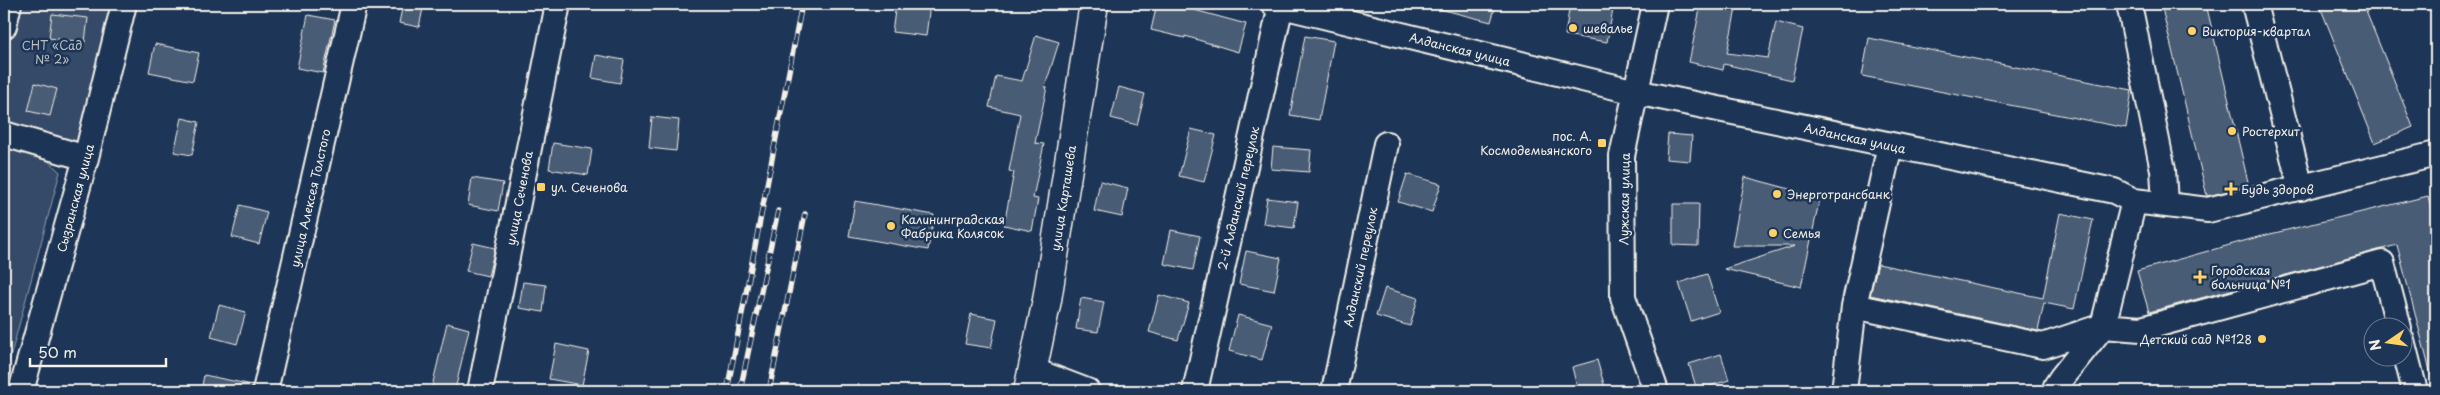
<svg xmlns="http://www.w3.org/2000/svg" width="2440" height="395" viewBox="0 0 2440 395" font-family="'Playpen Sans',sans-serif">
<rect width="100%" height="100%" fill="#1d3557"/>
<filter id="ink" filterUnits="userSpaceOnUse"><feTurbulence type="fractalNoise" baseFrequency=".02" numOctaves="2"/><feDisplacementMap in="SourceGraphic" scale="10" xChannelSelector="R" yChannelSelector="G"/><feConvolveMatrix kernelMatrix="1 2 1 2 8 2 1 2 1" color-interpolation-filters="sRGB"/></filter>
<g filter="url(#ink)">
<!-- green -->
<path fill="#354a67" stroke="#949ea8" d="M 4,4 L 113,4 L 74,163 L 4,145 Z
M 4,148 L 45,158 L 60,172 L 4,381 Z"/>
<!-- building -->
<path fill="#485b74" stroke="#f4f1e8" d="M 403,4 L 424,4 L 419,27 L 399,23 Z
M 896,4 L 930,4 L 926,36 L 892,32 Z
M 1157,4 L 1172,4 L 1246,24 L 1238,52 L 1185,36 L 1185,38 L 1151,30 Z
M 1440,4 L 1496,4 L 1491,22 L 1440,9 Z
M 1570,4 L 1614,4 L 1607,42 L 1565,35 Z
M 1701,4 L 1737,4 L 1727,53 L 1768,58 L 1776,22 L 1803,29 L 1792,80 L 1724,64 L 1723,70 L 1689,62 Z
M 2161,4 L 2206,4 L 2249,186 L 2207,196 Z
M 2319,4 L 2363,4 L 2413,127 L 2375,143 Z
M 52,14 L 88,18 L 85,42 L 49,38 Z
M 308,15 L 335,20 L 323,73 L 297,68 Z
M 1036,35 L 1059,42 L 1045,87 L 1047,87 L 1035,143 L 1044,144 L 1033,198 L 1038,199 L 1032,231 L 1004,225 L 1014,172 L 1009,171 L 1020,114 L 989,107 L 996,76 L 1022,81 Z
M 1305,36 L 1334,41 L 1319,120 L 1290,115 Z
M 1869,38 L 2132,90 L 2126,128 L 1862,76 Z
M 155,44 L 199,53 L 193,81 L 149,72 Z
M 596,55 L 624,60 L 620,83 L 592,78 Z
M 35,83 L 57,89 L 50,116 L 28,111 Z
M 1119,87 L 1145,94 L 1137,125 L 1111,118 Z
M 652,117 L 679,120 L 676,151 L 649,148 Z
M 182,118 L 199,122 L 192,155 L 174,152 Z
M 1191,129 L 1216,135 L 1204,182 L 1179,176 Z
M 1668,134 L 1692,136 L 1690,161 L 1666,159 Z
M 553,143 L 592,149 L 588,175 L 549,169 Z
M 1273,147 L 1311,150 L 1309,172 L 1271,169 Z
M 1407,174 L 1441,184 L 1432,212 L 1398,202 Z
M 1745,177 L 1820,197 L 1801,287 L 1724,269 L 1795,246 L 1732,246 Z
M 472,178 L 503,183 L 498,211 L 468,205 Z
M 1100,181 L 1128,188 L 1122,217 L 1094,211 Z
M 2428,196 L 2436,229 L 2436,375 L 2431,375 L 2397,245 L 2149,312 L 2137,271 L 2258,237 Z
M 1267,198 L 1298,202 L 1294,228 L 1263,224 Z
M 855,201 L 934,215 L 928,250 L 849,236 Z
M 1673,204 L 1699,204 L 1698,246 L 1673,245 Z
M 240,205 L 267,212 L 259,244 L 232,237 Z
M 2060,213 L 2093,220 L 2074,309 L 2044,303 L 2038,331 L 1870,295 L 1878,264 L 2043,298 Z
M 1171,230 L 1200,236 L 1193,270 L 1164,264 Z
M 473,243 L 495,248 L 488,276 L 466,271 Z
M 1246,251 L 1281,258 L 1274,291 L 1239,284 Z
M 1707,274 L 1719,312 L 1691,321 L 1679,283 Z
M 523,282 L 546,285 L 543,312 L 519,308 Z
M 1385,288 L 1418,298 L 1410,326 L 1376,316 Z
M 1159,295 L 1189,303 L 1178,340 L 1149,332 Z
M 1081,298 L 1104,302 L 1098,332 L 1076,329 Z
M 219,305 L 246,312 L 237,344 L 211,337 Z
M 971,314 L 997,319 L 991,348 L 965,344 Z
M 1238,315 L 1272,324 L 1262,360 L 1229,351 Z
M 447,323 L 469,329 L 458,377 L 455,391 L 431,391 Z
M 556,344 L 589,351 L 582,385 L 549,379 Z
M 1721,354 L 1729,380 L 1697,390 L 1689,364 Z
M 1597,360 L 1606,391 L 1578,391 L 1572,367 Z
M 204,375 L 252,385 L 252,391 L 201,391 Z"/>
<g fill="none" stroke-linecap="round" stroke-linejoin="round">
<defs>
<path id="minor" d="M 1274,4 L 1636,92 L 2114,191 L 2134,201 L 2208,210 L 2436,154
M 1655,4 L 1622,156 L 1623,297 L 1656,391
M 2129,4 L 2163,170 L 2165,204
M 2254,4 L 2301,188
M 4,26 L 9,4
M 4,134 L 86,158
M 1890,145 L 1854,306 L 2043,346 L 2103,326
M 2134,201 L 2103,326 L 2141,329 L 2382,263 L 2399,328
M 2402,340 L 2415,391
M 1032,370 L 1087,391
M 21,391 L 86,158 L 124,4
M 265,391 L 354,4
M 480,391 L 558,4
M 1195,391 L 1281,5
M 1334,391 L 1386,144
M 1844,391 L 1854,306
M 2057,391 L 2056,386 L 2062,377 L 2103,326"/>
<path id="major" d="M 1028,391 L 1047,300 L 1094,4"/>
</defs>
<!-- minor casing -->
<use href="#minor" stroke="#f4f1e8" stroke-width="28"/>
<!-- major casing -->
<use href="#major" stroke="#f4f1e8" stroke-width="31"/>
<!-- minor -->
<use href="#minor" stroke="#1d3557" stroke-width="24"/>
<!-- major -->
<use href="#major" stroke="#1d3557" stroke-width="28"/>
<defs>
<path id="rail" d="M 727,391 L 802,4
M 740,391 L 778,211
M 769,391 L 805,214"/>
</defs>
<!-- rail casing -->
<use href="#rail" stroke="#f4f1e8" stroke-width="5.5"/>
<!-- rail -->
<use href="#rail" stroke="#1d3557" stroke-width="4" stroke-dasharray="11" stroke-linecap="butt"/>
</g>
</g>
<!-- markers -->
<g fill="#ffd166" stroke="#1d3557" stroke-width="2">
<circle cx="1573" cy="28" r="5"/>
<circle cx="2192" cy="31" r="5"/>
<circle cx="2232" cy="131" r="5"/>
<rect x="1597" y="138" width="10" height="10" rx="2.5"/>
<rect x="536" y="182" width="10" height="10" rx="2.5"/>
<path d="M2228.5 181.5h5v5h5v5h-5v5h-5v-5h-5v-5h5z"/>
<circle cx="1777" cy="194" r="5"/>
<circle cx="891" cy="226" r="5"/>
<circle cx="1773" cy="233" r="5"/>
<path d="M2197.5 269.5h5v5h5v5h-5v5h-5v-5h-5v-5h5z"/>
<circle cx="2262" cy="339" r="5"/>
</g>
<g text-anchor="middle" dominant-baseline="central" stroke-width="5" stroke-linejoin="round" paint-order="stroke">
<!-- poi labels -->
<g font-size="12" fill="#f4f1e8" stroke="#1d3557" text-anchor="start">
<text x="1583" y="28">шевалье</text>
<text x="2202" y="31">Виктория-квартал</text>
<text x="2242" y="131">Ростерхит</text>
<text x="1592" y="136" text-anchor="end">пос. А.<tspan x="1592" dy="14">Космодемьянского</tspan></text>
<text x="551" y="187">ул. Сеченова</text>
<text x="2241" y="189">Будь здоров</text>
<text x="1787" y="194">Энерготрансбанк</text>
<text x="901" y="219">Калининградская<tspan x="901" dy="14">Фабрика Колясок</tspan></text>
<text x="1783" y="233">Семья</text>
<text x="2211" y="270">Городская<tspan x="2211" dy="14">больница №1</tspan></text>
<text x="2252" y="339" text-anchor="end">Детский сад №128</text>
</g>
<!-- park labels -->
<g font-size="12" fill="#bbbfc1" stroke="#1d3557">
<text x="52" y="45">СНТ «Сад<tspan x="52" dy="14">№ 2»</tspan></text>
</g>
<!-- street labels -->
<g font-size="12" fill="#f4f1e8" stroke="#1d3557">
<text transform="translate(1460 49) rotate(14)">Алданская улица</text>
<text transform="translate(1855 138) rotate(12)">Алданская улица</text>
<text transform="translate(75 198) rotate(-75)">Сызранская улица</text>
<text transform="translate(310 198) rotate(-77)">улица Алексея Толстого</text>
<text transform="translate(519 198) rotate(-79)">улица Сеченова</text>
<text transform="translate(1063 198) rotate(-81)">улица Карташева</text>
<text transform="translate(1238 198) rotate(-77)">2-й Алданский переулок</text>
<text transform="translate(1624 199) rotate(-89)">Лужская улица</text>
<text transform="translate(1360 267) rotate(-78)">Алданский переулок</text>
</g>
</g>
<!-- margin -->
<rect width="2440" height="395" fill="none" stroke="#1d3557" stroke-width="20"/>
<rect x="10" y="10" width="2420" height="375" fill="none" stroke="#f4f1e8" stroke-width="2" filter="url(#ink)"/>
<!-- north arrow -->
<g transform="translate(2388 342) rotate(257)"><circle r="24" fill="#1d3557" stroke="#738091"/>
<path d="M0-4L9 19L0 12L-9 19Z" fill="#ffd166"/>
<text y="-8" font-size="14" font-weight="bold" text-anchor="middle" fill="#f4f1e8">N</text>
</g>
<!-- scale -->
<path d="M30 358v8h136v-8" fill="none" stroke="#f4f1e8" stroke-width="2.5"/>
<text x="38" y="358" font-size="15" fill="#f4f1e8" stroke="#1d3557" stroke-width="4" paint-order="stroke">50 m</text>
</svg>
